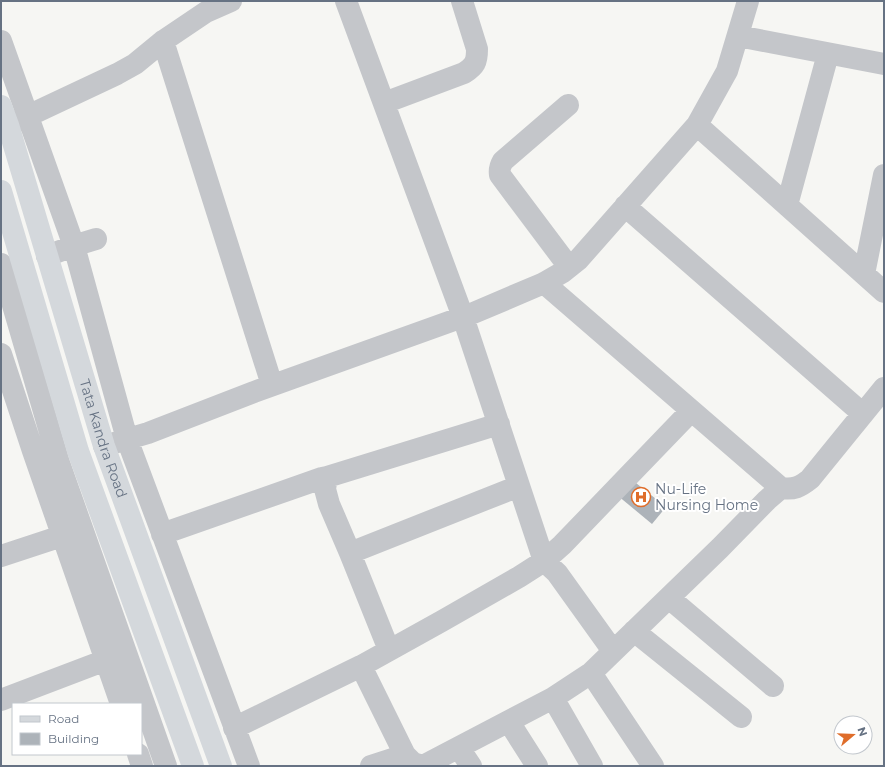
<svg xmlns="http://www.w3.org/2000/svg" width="885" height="767" viewBox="0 0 885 767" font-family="Montserrat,sans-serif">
<rect width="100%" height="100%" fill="#f6f6f3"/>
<!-- building -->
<path fill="#adb3b9" d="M 631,479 L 666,507 L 652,524 L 617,495 Z"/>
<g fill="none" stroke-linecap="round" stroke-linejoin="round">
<!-- minor -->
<path stroke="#c4c6ca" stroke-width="22" d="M 346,1 L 463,317 L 544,561 L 557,573 L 613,651
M 738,36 L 884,64
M 1,41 L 74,246 L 127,439 L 249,766
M 163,41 L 272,385
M 384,103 L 464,73 C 475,66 477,62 477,49 L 462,1
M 568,105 L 503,161 C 500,166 499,169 500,175 L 569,267
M 15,122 L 117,74 L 135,64 L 163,41 L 206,12 L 231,1
M 697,125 L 884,292
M 787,205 L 828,54
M 625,206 L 863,414
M 47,256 L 73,246 L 96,239
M 1,264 L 59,463 L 166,766
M 864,274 L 884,175
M 544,283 L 781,488 C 794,490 800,487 810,479 L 884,388
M 1,354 L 33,451 L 121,704
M 104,446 L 148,433 L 254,392 L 471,314 L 544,283 L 563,272 L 578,260 L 697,125 L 727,71 L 748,1
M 162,534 L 322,478 L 327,477
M 350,553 L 519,486
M 1,556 L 77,531
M 669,598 L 773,686
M 634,631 L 741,717
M 389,650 L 350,553 L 329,504 L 325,489 L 327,477 L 499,424
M 361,666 L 405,755 L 413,763 L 423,766 L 553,698 L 591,673 L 720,548 L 767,500 L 781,488
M 591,673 L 653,766
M 553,698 L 592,766
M 1,700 L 106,660
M 509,722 L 537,766
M 234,728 L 361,666 L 442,621 L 519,577 L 544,561 L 562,545 L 691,411
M 459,748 L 471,766
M 138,754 L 142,766
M 371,766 L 405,755"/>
<!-- major -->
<g stroke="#d4d8dc" stroke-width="22">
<path id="s1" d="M 1,106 L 8,125 L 104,446 L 221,766"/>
<path d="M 1,191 L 78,451 L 193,766"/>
</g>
</g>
<!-- icons -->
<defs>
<symbol id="hospital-ring" viewBox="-11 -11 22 22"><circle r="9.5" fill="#fff" stroke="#df6d2a" stroke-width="1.5"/><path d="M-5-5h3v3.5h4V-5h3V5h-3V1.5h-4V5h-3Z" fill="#df6d2a"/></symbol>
</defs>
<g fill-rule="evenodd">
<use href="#hospital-ring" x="630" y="486" width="22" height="22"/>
</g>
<g text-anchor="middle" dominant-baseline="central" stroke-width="4" stroke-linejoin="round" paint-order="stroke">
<!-- street labels -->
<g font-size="14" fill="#667283" stroke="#fff">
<text stroke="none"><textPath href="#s1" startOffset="348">Tata Kandra Road</textPath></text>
</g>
<!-- poi labels -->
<g font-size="14" fill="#667283" stroke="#fff" text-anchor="start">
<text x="655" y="489">Nu-Life<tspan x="655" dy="16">Nursing Home</tspan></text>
</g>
</g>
<!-- border -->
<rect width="885" height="767" fill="none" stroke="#667283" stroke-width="4"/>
<!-- legend -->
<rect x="12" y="703" width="130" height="52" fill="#ffffff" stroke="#c2c7cd"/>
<rect x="20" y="716" width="20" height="6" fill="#d4d8dc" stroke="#c2c7cd"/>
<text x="48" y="723" font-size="12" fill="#667283">Road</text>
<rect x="20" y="733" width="20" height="12" fill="#adb3b9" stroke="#c2c7cd"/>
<text x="48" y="743" font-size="12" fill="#667283">Building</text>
<!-- north arrow -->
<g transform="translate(853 735) rotate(71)"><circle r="19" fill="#ffffff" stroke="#c2c7cd"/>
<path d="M0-3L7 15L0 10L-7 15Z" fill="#df6d2a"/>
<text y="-6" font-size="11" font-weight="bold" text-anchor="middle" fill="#667283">N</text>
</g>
</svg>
